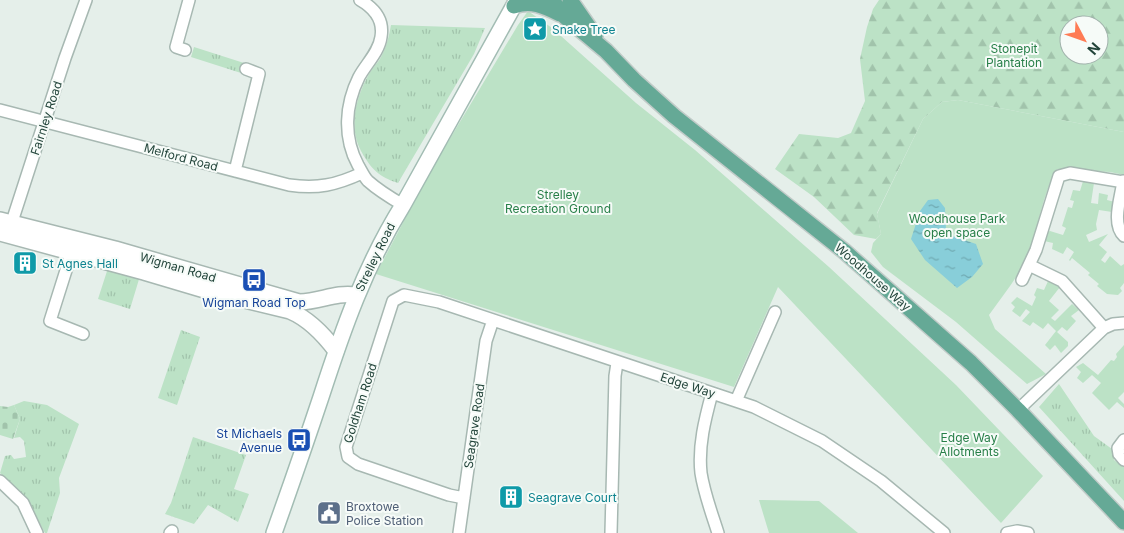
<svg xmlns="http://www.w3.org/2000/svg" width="1124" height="533" viewBox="0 0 1124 533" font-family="Inter,sans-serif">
<defs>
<pattern id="grass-tufts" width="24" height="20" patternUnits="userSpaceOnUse" patternTransform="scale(1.25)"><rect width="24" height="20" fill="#bce2c6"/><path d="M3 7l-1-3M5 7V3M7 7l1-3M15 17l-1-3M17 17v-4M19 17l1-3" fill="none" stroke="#a1c3ab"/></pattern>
<pattern id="forest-firs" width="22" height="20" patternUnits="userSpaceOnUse" patternTransform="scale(1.25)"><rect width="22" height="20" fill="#bce2c6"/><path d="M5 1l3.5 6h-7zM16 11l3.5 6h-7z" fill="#a1c3ab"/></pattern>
<pattern id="cemetery-stones" width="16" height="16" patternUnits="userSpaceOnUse" patternTransform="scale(1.25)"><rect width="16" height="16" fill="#bce2c6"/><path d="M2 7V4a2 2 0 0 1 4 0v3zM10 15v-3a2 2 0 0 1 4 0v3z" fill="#a1c3ab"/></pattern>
<pattern id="water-ripples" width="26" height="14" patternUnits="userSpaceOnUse" patternTransform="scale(1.25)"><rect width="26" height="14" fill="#88ced9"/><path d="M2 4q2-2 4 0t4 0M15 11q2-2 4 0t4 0" fill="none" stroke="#6fa9b1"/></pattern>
</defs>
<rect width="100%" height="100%" fill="#e5efea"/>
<!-- grass -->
<path fill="url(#grass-tufts)" d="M 391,25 L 485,28 L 474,54 L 398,183 C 379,177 371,169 361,151 C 348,126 356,97 369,74 C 373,67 379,62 382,55 C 387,45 389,36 391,25 Z
M 194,47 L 244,63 L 241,73 L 191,57 Z
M 108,268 L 140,276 L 130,309 L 98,299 Z
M 181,330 L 200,337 L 177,405 L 158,398 Z
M 1059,384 L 1094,436 L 1112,449 L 1114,460 L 1124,467 L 1124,501 L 1039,407 Z
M 24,401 L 47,405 L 79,424 L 59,478 L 60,493 L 47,533 L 45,533 L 29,503 L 0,473 L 5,456 L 11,455 L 14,459 L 26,457 L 24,441 L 20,437 L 14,438 L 20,419 L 14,405 Z
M 193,437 L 246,455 L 234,489 L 249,494 L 238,522 L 208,505 L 194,524 L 165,514 L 171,503 Z"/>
<!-- forest -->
<path fill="url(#forest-firs)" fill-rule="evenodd" d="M 879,0 L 1124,0 L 1124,132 L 958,100 L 942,102 L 923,119 L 877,213 L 881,234 L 876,239 L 854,235 L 814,197 L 775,169 L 799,134 L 838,138 L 851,133 L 865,101 L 860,59 L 867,27 L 873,9 ZM 1069,25 L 1099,25 L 1099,55 L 1069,55 Z"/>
<!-- cemetery -->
<path fill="url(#cemetery-stones)" d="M 14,405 L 20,419 L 13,439 L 0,435 L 0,406 L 8,407 Z"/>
<!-- green -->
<path fill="#bce2c6" d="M 528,11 L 552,28 L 636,103 L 695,150 L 829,267 L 956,385 L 1043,476 L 1001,523 L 778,287 L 734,387 L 376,274 L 427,177 L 518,25 Z
M 958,100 L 1124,132 L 1124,175 L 1110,172 L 1057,169 C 1042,195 1039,225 1029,253 C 1020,275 1003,295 989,315 L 995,329 L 1046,374 L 1027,384 L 956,322 L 883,267 L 871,252 L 873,243 L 881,234 L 877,214 L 923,119 L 942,102 Z
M 1084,178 L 1091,180 L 1094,183 L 1091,203 L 1098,204 L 1099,193 L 1108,195 L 1107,200 L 1115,202 L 1113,210 L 1112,212 L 1099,210 L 1096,224 L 1097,230 L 1086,235 L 1089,242 L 1108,234 L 1099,245 L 1107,252 L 1101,260 L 1105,263 L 1110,256 L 1121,266 L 1124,264 L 1124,283 L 1120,288 L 1122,291 L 1118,295 L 1107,294 L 1097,286 L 1099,284 L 1088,275 L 1090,273 L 1072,258 L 1070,261 L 1069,260 L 1074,252 L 1067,247 L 1063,254 L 1052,249 L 1053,243 L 1044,241 L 1047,232 L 1050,231 L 1063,235 L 1066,228 L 1062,226 L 1068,207 L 1072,208 L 1074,201 L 1070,200 L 1073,190 L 1080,191 Z
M 1049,279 L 1060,287 L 1049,301 L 1059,310 L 1051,318 L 1055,321 L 1072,304 L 1079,310 L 1071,316 L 1076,321 L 1067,331 L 1062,327 L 1057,332 L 1068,342 L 1068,346 L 1061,353 L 1055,345 L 1050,350 L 1045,345 L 1056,331 L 1048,323 L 1043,329 L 1033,322 L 1030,326 L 1022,321 L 1030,312 L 1026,309 L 1020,317 L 1012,311 L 1015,307 L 1011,303 L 1017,297 L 1032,306 L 1036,297 L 1034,295 L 1037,288 L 1044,290 Z
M 1124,345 L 1124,392 L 1118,398 L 1124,404 L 1124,408 L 1117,402 L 1109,410 L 1092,393 L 1101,383 L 1092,375 L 1083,383 L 1077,378 L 1081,372 L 1076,367 L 1083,363 L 1098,375 L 1111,360 L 1114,361 L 1117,357 L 1116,354 Z
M 759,500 L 819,501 L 858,533 L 769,533 Z"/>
<!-- water -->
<path fill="url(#water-ripples)" d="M 938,199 L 945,208 L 946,230 L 953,236 L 976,244 L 983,264 L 972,277 L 957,288 L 925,260 L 911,239 L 920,211 L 928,200 Z"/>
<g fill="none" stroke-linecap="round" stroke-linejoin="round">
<defs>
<path id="minor" d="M 360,0 C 374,8 384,20 381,37 C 379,52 366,64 359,77 C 345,105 343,137 358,165 C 361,170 364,177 368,181 C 378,190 391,198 403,205
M 185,50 L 176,47 L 189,0
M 0,110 L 289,185 C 318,189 336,185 362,173
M 235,171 L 259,74 L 246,69
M 1123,181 C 1121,197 1111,224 1124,236
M 9,231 L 65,58 L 86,0
M 74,245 L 50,321 L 83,334
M 1029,265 L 1062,281 L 1104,328
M 1022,280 L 1036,250 L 1059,176 L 1070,173 L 1124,182
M 712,393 C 705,419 698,446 701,473 C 704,493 712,514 718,533
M 736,401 L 775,312
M 1018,410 L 1104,328 L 1113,324 L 1124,323
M 1124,440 L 1118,448 L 1119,454 L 1124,460
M 0,481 L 23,503 L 37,533
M 464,498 L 449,495 L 358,464 L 348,457 L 346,447 L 393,301 L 404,295 L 439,302 L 754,407 L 822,441 L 881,481 L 944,533
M 170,533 L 172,531
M 459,533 L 486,341 L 493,320
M 611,533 L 615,376 L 617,363
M 1007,533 L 1017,531 L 1028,533"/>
<path id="tertiary" d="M 0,220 L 115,249 L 299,302 C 321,302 334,292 356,295
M 0,233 L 144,272 L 208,291 L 290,311 C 309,319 324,335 336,351"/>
<path id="secondary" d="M 274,533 C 290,488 306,442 321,397 C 343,329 365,266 403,205 L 517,0"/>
<path id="primary" d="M 552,0 L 564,16 L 606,51 L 634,80 L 674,116 L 844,251 L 971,363 L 1018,410 L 1124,522
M 570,0 L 595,36
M 514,6 C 531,0 544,6 560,14"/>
</defs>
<!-- minor casing -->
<use href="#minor" stroke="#a7b8b2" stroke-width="14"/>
<!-- tertiary casing -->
<use href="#tertiary" stroke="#a7b8b2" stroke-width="18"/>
<!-- secondary casing -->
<use href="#secondary" stroke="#a2bcb3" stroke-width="18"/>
<!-- primary casing -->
<use href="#primary" stroke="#c1cbc8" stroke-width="18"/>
<!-- minor -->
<use href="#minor" stroke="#fff" stroke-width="11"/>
<!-- tertiary -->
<use href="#tertiary" stroke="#fff" stroke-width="15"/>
<!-- secondary -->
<use href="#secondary" stroke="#fff" stroke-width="15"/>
<!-- primary -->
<use href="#primary" stroke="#65a996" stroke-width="15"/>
</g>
<!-- icons -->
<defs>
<symbol id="sight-square" viewBox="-11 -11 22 22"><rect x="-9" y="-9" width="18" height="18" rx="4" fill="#0f9aa8" stroke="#f6fbf8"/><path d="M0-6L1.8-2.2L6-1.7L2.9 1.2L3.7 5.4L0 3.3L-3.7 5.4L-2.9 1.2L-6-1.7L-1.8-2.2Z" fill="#fff"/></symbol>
<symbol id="building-square" viewBox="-11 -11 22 22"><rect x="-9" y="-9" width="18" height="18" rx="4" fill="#0f9aa8" stroke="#f6fbf8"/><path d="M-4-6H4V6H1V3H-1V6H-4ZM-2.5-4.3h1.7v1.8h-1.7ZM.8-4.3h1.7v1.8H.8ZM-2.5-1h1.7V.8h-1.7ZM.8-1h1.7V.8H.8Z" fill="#fff"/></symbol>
<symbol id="bus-square" viewBox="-11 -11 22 22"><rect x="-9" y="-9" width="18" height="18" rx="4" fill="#1a4fb4" stroke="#f6fbf8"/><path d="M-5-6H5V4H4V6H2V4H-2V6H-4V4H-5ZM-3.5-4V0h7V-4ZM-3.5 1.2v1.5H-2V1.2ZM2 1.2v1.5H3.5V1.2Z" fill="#fff"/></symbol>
<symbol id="civic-square" viewBox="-11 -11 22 22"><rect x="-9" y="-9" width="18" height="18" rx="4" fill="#5c6f8a" stroke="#f6fbf8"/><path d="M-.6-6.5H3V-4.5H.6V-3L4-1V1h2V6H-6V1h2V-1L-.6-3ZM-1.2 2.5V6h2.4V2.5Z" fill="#fff"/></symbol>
</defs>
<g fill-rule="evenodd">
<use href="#sight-square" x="521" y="15" width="28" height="28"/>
<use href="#building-square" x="11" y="249" width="28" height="28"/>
<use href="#bus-square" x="240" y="266" width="28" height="28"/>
<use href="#bus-square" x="285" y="426" width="28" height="28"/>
<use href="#building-square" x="497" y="483" width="28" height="28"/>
<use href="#civic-square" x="315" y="499" width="28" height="28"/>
</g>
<g text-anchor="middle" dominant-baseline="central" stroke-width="4" stroke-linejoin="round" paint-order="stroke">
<!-- culture labels -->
<g font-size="12" fill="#0d838f" stroke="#f6fbf8" text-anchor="start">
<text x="552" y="29">Snake Tree</text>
<text x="42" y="263">St Agnes Hall</text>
<text x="528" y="497">Seagrave Court</text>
</g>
<!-- park labels -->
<g font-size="12" fill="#277f48" stroke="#f6fbf8">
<text x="1014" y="48">Stonepit<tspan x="1014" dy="14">Plantation</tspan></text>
<text x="558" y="194">Strelley<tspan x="558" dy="14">Recreation Ground</tspan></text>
<text x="957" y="218">Woodhouse Park<tspan x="957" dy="14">open space</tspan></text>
<text x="969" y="437">Edge Way<tspan x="969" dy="14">Allotments</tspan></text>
</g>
<!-- street labels -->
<g font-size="12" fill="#22443a" stroke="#f6fbf8">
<text transform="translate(46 118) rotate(-72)">Fairnley Road</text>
<text transform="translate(181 157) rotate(15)">Melford Road</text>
<text transform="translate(375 257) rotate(-64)">Strelley Road</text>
<text transform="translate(178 267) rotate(16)">Wigman Road</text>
<text transform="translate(873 277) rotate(41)">Woodhouse Way</text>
<text transform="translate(688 385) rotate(18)">Edge Way</text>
<text transform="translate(360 403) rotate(-72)">Goldham Road</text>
<text transform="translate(474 426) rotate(-82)">Seagrave Road</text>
</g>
<!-- transit labels -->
<g font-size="12" fill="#164399" stroke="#f6fbf8">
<text x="254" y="302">Wigman Road Top</text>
<text x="282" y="433" text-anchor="end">St Michaels<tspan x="282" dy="14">Avenue</tspan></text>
</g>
<!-- service labels -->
<g font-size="12" fill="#4e5e75" stroke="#f6fbf8" text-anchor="start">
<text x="346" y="506">Broxtowe<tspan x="346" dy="14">Police Station</tspan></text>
</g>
</g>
<!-- north arrow -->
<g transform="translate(1084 40) rotate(131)"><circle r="24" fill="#f6fbf8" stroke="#a1b2ac"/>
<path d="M0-4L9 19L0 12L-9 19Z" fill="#fe7b54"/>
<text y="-8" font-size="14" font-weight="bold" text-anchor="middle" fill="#22443a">N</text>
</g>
</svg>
